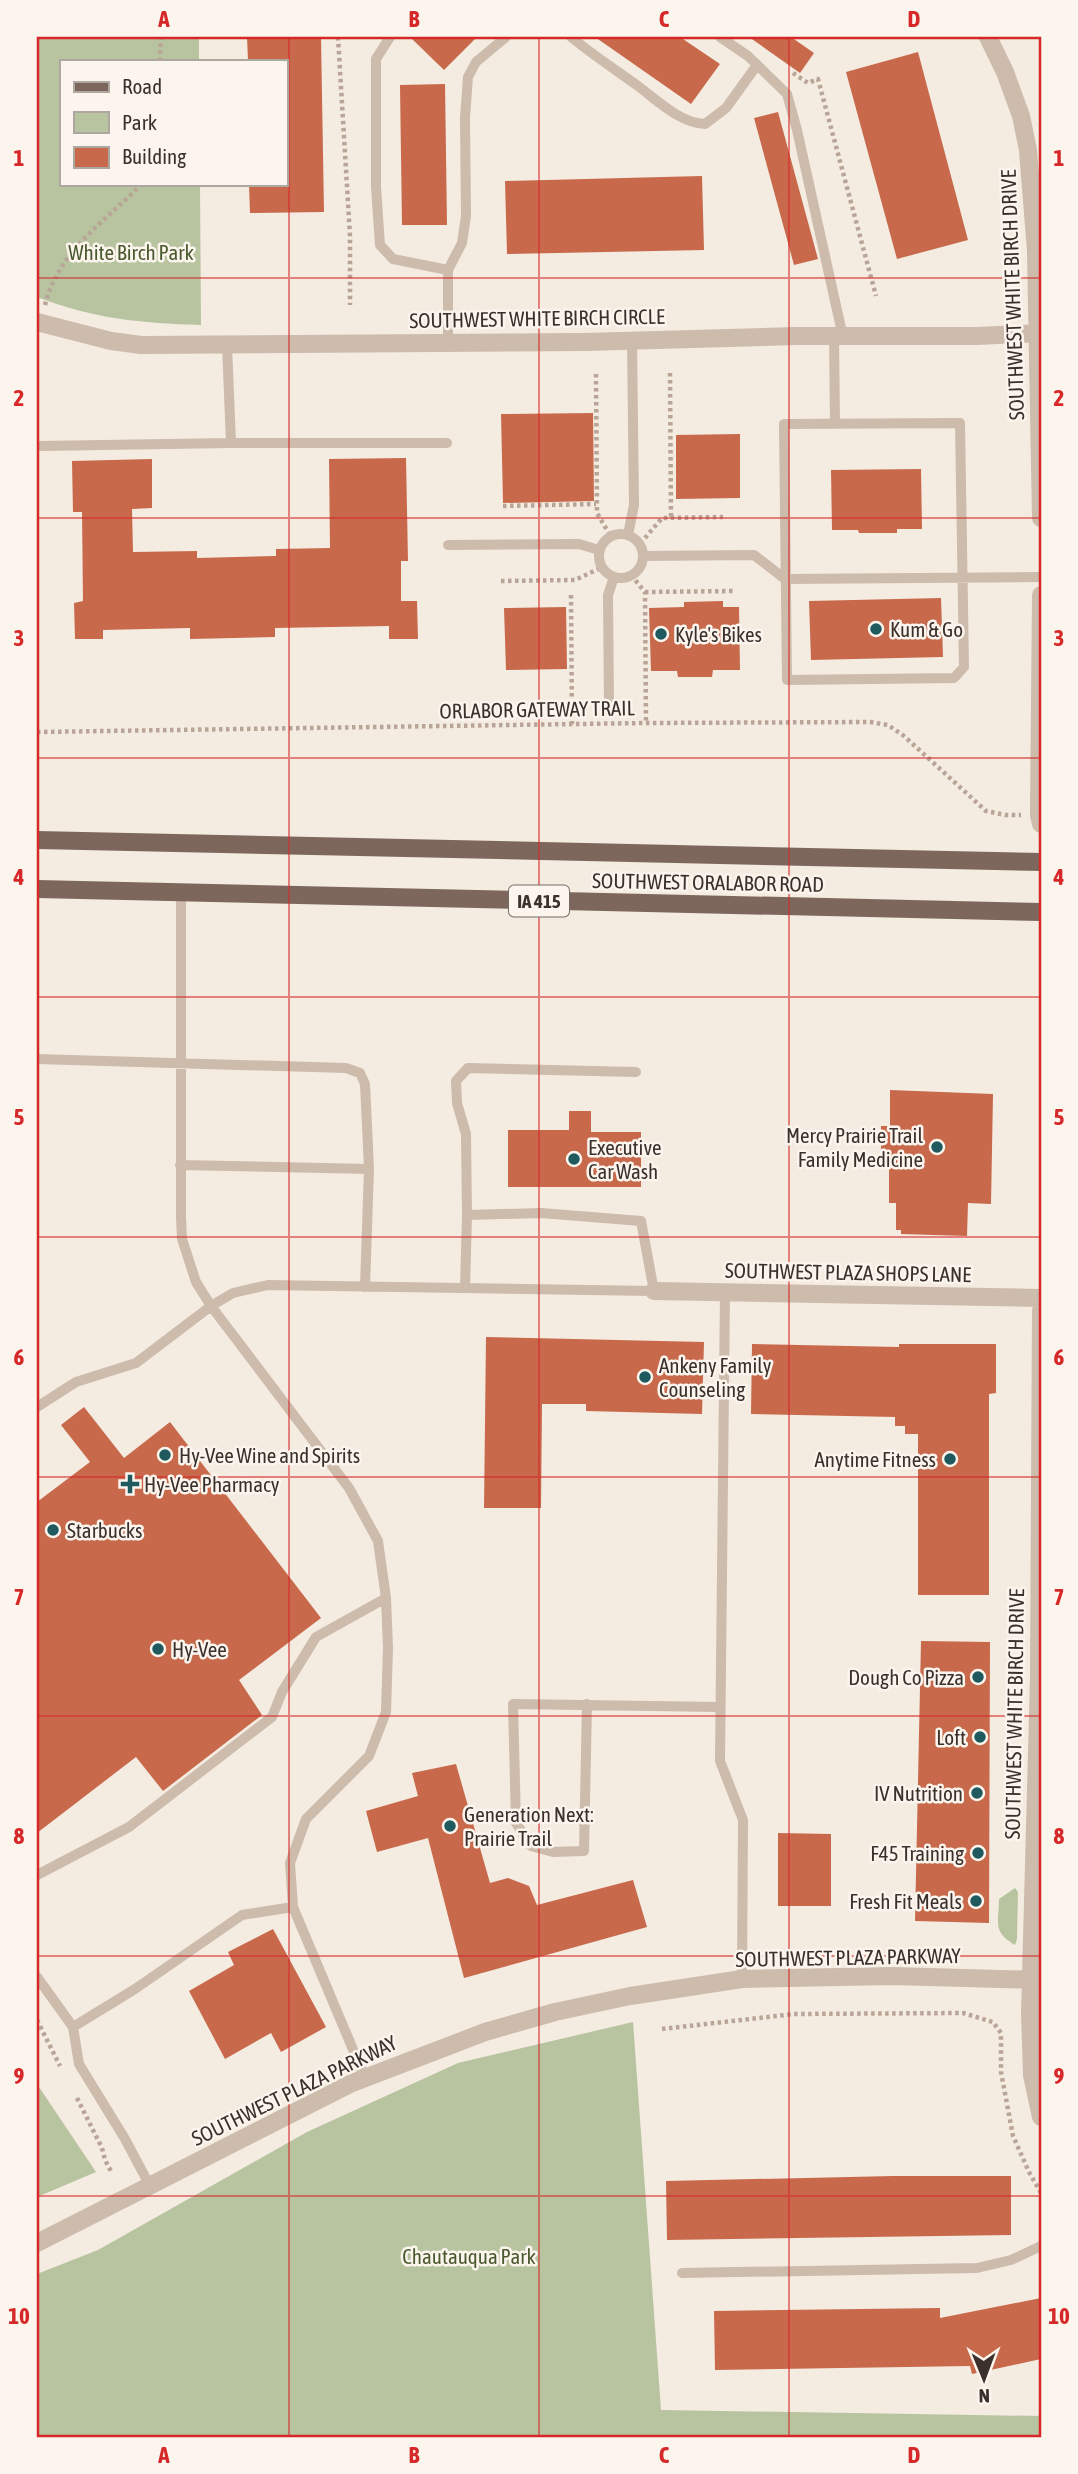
<svg xmlns="http://www.w3.org/2000/svg" width="1078" height="2474" viewBox="0 0 1078 2474" font-family="'Asap Condensed',sans-serif">
<rect width="100%" height="100%" fill="#f4ebe1"/>
<!-- green -->
<path fill="#b8c4a0" d="M 37,37 L 199,37 L 199,61 L 61,61 L 61,184 L 200,184 L 201,325 C 140,323 95,319 37,297 Z
M 1015,1888 L 1018,1892 L 1017,1939 L 1015,1945 C 992,1931 999,1924 999,1899 Z
M 633,2022 L 661,2410 L 1041,2416 L 1041,2437 L 37,2437 L 37,2274 L 98,2250 L 307,2132 L 458,2063 Z
M 37,2084 L 96,2172 L 37,2197 Z"/>
<!-- building -->
<path fill="#c8694b" d="M 247,37 L 321,37 L 324,212 L 250,213 L 249,184 L 285,184 L 285,61 L 248,61 Z
M 410,37 L 477,37 L 444,70 Z
M 595,37 L 680,37 L 720,64 L 691,104 Z
M 749,37 L 791,37 L 814,53 L 800,73 Z
M 918,52 L 968,240 L 897,259 L 846,72 Z
M 445,84 L 447,225 L 402,225 L 400,85 Z
M 778,112 L 818,259 L 794,265 L 754,118 Z
M 702,176 L 704,250 L 507,254 L 505,181 Z
M 593,413 L 594,501 L 503,503 L 501,414 Z
M 740,434 L 740,498 L 676,499 L 676,435 Z
M 406,458 L 408,561 L 401,561 L 401,601 L 417,601 L 418,639 L 389,639 L 389,626 L 275,628 L 275,637 L 190,639 L 190,628 L 103,630 L 103,639 L 75,639 L 74,603 L 83,601 L 82,512 L 73,512 L 72,461 L 152,459 L 152,508 L 132,509 L 133,552 L 197,551 L 197,558 L 276,556 L 276,549 L 330,548 L 329,459 Z
M 921,469 L 922,529 L 897,529 L 897,533 L 859,533 L 858,530 L 832,530 L 831,470 Z
M 941,598 L 943,657 L 811,660 L 809,601 Z
M 723,601 L 723,607 L 739,607 L 740,670 L 713,670 L 712,677 L 678,677 L 677,671 L 651,671 L 649,608 L 684,607 L 684,602 Z
M 566,607 L 567,669 L 506,670 L 504,608 Z
M 890,1090 L 993,1094 L 991,1204 L 968,1203 L 967,1236 L 901,1234 L 901,1230 L 896,1230 L 896,1203 L 889,1203 L 889,1167 L 881,1167 L 881,1126 L 890,1126 Z
M 569,1111 L 591,1111 L 591,1132 L 641,1132 L 641,1187 L 508,1187 L 508,1130 L 569,1130 Z
M 486,1337 L 704,1342 L 702,1414 L 586,1411 L 586,1404 L 542,1404 L 541,1508 L 484,1508 Z
M 752,1344 L 899,1347 L 899,1344 L 996,1344 L 996,1393 L 989,1394 L 989,1595 L 918,1595 L 918,1434 L 905,1434 L 905,1426 L 895,1426 L 895,1417 L 751,1414 Z
M 84,1407 L 124,1458 L 170,1422 L 321,1618 L 239,1680 L 262,1715 L 163,1791 L 136,1757 L 37,1833 L 37,1502 L 90,1462 L 61,1425 Z
M 921,1641 L 990,1642 L 989,1923 L 915,1921 Z
M 456,1764 L 490,1883 L 508,1878 L 529,1886 L 537,1905 L 633,1880 L 647,1927 L 464,1978 L 428,1838 L 377,1852 L 366,1811 L 418,1796 L 412,1773 Z
M 778,1833 L 831,1834 L 831,1906 L 778,1906 Z
M 273,1929 L 326,2027 L 281,2052 L 271,2033 L 225,2059 L 189,1991 L 234,1965 L 228,1952 Z
M 893,2176 L 1011,2176 L 1011,2235 L 667,2240 L 666,2181 Z
M 1041,2298 L 1041,2359 L 972,2374 L 970,2366 L 715,2370 L 714,2311 L 940,2308 L 940,2318 Z"/>
<g fill="none" stroke-linecap="round" stroke-linejoin="round">
<!-- path -->
<path stroke="#b9a596" stroke-width="4.5" stroke-dasharray="3.5 3.5" stroke-linecap="butt" d="M 338,37 L 350,236 L 350,305
M 160,61 L 161,37
M 793,73 L 808,83 L 818,79 L 876,296
M 45,305 C 58,252 105,221 142,184
M 670,373 L 671,518
M 596,374 L 597,513 L 611,537
M 503,506 L 596,504
M 645,538 L 662,518 L 723,517
M 631,575 L 645,592 L 646,723
M 501,581 L 575,580 L 598,569
M 645,592 L 736,591
M 571,595 L 572,724
M 37,732 L 646,723 L 870,722 L 888,725 L 904,736 L 986,811 L 1005,815 L 1021,815
M 37,2020 L 60,2066
M 662,2029 L 794,2014 L 963,2013 L 993,2022 L 1001,2033 L 1001,2072 L 1013,2136 L 1029,2172 L 1041,2193
M 77,2098 L 102,2148 L 105,2160 L 112,2173"/>
<!-- lane -->
<path stroke="#cdbbac" stroke-width="10" d="M 390,37 L 376,59 L 376,187 L 380,245 L 393,259 L 448,270 L 448,341
M 571,37 C 593,55 616,70 638,86 C 658,101 680,123 705,124 L 726,108 L 757,65
M 720,37 L 748,56 L 787,94 L 797,130 L 843,337
M 448,270 L 462,243 L 466,216 L 465,118 L 468,77 L 476,62 L 506,37
M 834,336 L 835,424
M 227,345 L 231,443 L 447,443
M 960,423 L 964,667 L 954,678 L 787,680 L 784,424 Z
M 40,446 L 231,443
M599 556a22 22 0 1 1 44 0a22 22 0 1 1-44 0Z
M 628,535 L 634,505 L 632,340
M 448,545 L 579,544 L 599,550
M 643,556 L 754,555 L 785,579 L 1041,577
M 609,704 L 608,595 L 614,577
M 181,892 L 181,1216 L 182,1239 L 196,1282 L 211,1306 L 349,1488 L 378,1541 L 386,1598 L 388,1648 L 386,1712 L 369,1756 L 306,1819 L 290,1863 L 293,1907 L 365,2078
M 37,1059 L 346,1068 L 360,1073 L 365,1084 L 369,1169
M 180,1165 L 369,1169 L 365,1287
M 467,1215 L 466,1134 L 457,1103 L 456,1081 L 468,1068 L 636,1072
M 725,1292 L 720,1761 L 743,1820 L 742,1979
M 37,1407 L 76,1382 L 136,1363 L 211,1306 L 233,1293 L 268,1285 L 654,1291 L 641,1221 L 541,1213 L 467,1215 L 465,1288
M 587,1704 L 584,1851 L 553,1852 L 531,1846 L 516,1823 L 513,1704 L 720,1707
M 37,1875 L 129,1827 L 272,1717 L 282,1692 L 316,1637 L 386,1598
M 37,1977 L 73,2027
M 150,2186 L 125,2139 L 79,2064 L 73,2027 L 135,1989 L 242,1915 L 293,1907
M 682,2273 L 977,2268 L 1011,2260 L 1041,2246"/>
<!-- street -->
<path stroke="#cdbbac" stroke-width="18" d="M 988,37 L 1005,72 L 1021,116 L 1028,150 L 1036,251 L 1041,518
M 37,322 L 111,341 L 141,345 L 585,342 L 795,336 L 977,336 L 1041,333
M 1041,595 L 1039,815 L 1041,824
M 654,1291 L 1041,1298
M 1041,1310 L 1039,1678 L 1030,2014 L 1032,2075 L 1041,2117
M 37,2243 L 352,2083 L 485,2032 L 555,2012 L 630,1996 L 742,1979 L 893,1976 L 1041,1980"/>
<!-- primary -->
<path stroke="#7d675c" stroke-width="18" d="M 37,840 L 1041,862
M 37,889 L 1041,912"/>
</g>
<!-- grid -->
<path fill="none" stroke="#d62828" stroke-width="2" stroke-opacity="0.55" d="M 289,37 L 289,2437M 539,37 L 539,2437M 789,37 L 789,2437M 37,278 L 1041,278M 37,518 L 1041,518M 37,758 L 1041,758M 37,997 L 1041,997M 37,1237 L 1041,1237M 37,1477 L 1041,1477M 37,1716 L 1041,1716M 37,1956 L 1041,1956M 37,2196 L 1041,2196"/>
<!-- markers -->
<g fill="#1f5a5e" stroke="#fbf5ee" stroke-width="2.5">
<circle cx="876" cy="629" r="7"/>
<circle cx="661" cy="634" r="7"/>
<circle cx="937" cy="1147" r="7"/>
<circle cx="574" cy="1159" r="7"/>
<circle cx="645" cy="1377" r="7"/>
<circle cx="165" cy="1455" r="7"/>
<circle cx="950" cy="1459" r="7"/>
<path d="M126.5 1473.5h7v7h7v7h-7v7h-7v-7h-7v-7h7z"/>
<circle cx="53" cy="1530" r="7"/>
<circle cx="158" cy="1649" r="7"/>
<circle cx="978" cy="1677" r="7"/>
<circle cx="980" cy="1737" r="7"/>
<circle cx="977" cy="1793" r="7"/>
<circle cx="450" cy="1826" r="7"/>
<circle cx="978" cy="1853" r="7"/>
<circle cx="976" cy="1901" r="7"/>
</g>
<g text-anchor="middle" dominant-baseline="central" stroke-width="5" stroke-linejoin="round" paint-order="stroke">
<!-- shield labels -->
<rect fill="#fbf5ee" stroke="#756b66" stroke-width="2" x="509" y="885.5" width="60" height="31" rx="5"/>
<g font-size="19" font-weight="bold" fill="#3b302b">
<text x="539" y="901">IA 415</text>
</g>
<!-- park labels -->
<g font-size="21" fill="#4a5a2e" stroke="#fbf5ee">
<text x="131" y="252">White Birch Park</text>
<text x="469" y="2256">Chautauqua Park</text>
</g>
<!-- street labels -->
<g font-size="21" fill="#3b302b" stroke="#fbf5ee">
<text transform="translate(1012 295) rotate(-92)">SOUTHWEST WHITE BIRCH DRIVE</text>
<text transform="translate(537 318) rotate(-1)">SOUTHWEST WHITE BIRCH CIRCLE</text>
<text transform="translate(537 709) rotate(-1)">ORLABOR GATEWAY TRAIL</text>
<text transform="translate(708 882) rotate(1)">SOUTHWEST ORALABOR ROAD</text>
<text transform="translate(848 1272) rotate(1)">SOUTHWEST PLAZA SHOPS LANE</text>
<text transform="translate(1014 1714) rotate(-89)">SOUTHWEST WHITE BIRCH DRIVE</text>
<text transform="translate(848 1957) rotate(-1)">SOUTHWEST PLAZA PARKWAY</text>
<text transform="translate(294 2090) rotate(-26)">SOUTHWEST PLAZA PARKWAY</text>
</g>
<!-- poi labels -->
<g font-size="21" fill="#3b302b" stroke="#fbf5ee" text-anchor="start">
<text x="890" y="629">Kum &amp; Go</text>
<text x="675" y="634">Kyle's Bikes</text>
<text x="923" y="1135" text-anchor="end">Mercy Prairie Trail<tspan x="923" dy="24">Family Medicine</tspan></text>
<text x="588" y="1147">Executive<tspan x="588" dy="24">Car Wash</tspan></text>
<text x="659" y="1365">Ankeny Family<tspan x="659" dy="24">Counseling</tspan></text>
<text x="179" y="1455">Hy-Vee Wine and Spirits</text>
<text x="936" y="1459" text-anchor="end">Anytime Fitness</text>
<text x="144" y="1484">Hy-Vee Pharmacy</text>
<text x="67" y="1530">Starbucks</text>
<text x="172" y="1649">Hy-Vee</text>
<text x="964" y="1677" text-anchor="end">Dough Co Pizza</text>
<text x="966" y="1737" text-anchor="end">Loft</text>
<text x="963" y="1793" text-anchor="end">IV Nutrition</text>
<text x="464" y="1814">Generation Next:<tspan x="464" dy="24">Prairie Trail</tspan></text>
<text x="964" y="1853" text-anchor="end">F45 Training</text>
<text x="962" y="1901" text-anchor="end">Fresh Fit Meals</text>
</g>
</g>
<!-- border -->
<rect width="1078" height="2474" fill="none" stroke="#fbf5ee" stroke-width="77"/>
<!-- legend -->
<rect x="60" y="60" width="228" height="126" fill="#fbf5ee" stroke="#aea6a0" stroke-width="2"/>
<rect x="74" y="82" width="35" height="10" fill="#7d675c" stroke="#aea6a0" stroke-width="2"/>
<text x="122" y="94" font-size="21" fill="#3b302b">Road</text>
<rect x="74" y="112" width="35" height="21" fill="#b8c4a0" stroke="#aea6a0" stroke-width="2"/>
<text x="122" y="130" font-size="21" fill="#3b302b">Park</text>
<rect x="74" y="147" width="35" height="21" fill="#c8694b" stroke="#aea6a0" stroke-width="2"/>
<text x="122" y="164" font-size="21" fill="#3b302b">Building</text>
<!-- north arrow -->
<g transform="translate(984 2379) rotate(179)" stroke="#fbf5ee" stroke-width="5" paint-order="stroke">
<path d="M0-5L12 26L0 18L-12 26Z" fill="#3b302b"/>
<text y="-10" font-size="19" font-weight="bold" text-anchor="middle" fill="#3b302b">N</text>
</g>
<rect x="38" y="38" width="1002" height="2398" fill="none" stroke="#d62828" stroke-width="2.5"/>
<g font-size="23" text-anchor="middle" font-weight="bold" fill="#d62828">
<text x="164" y="27">A</text>
<text x="414" y="27">B</text>
<text x="664" y="27">C</text>
<text x="914" y="27">D</text>
<text x="19" y="166">1</text>
<text x="1059" y="166">1</text>
<text x="19" y="406">2</text>
<text x="1059" y="406">2</text>
<text x="19" y="646">3</text>
<text x="1059" y="646">3</text>
<text x="19" y="885">4</text>
<text x="1059" y="885">4</text>
<text x="19" y="1125">5</text>
<text x="1059" y="1125">5</text>
<text x="19" y="1365">6</text>
<text x="1059" y="1365">6</text>
<text x="19" y="1605">7</text>
<text x="1059" y="1605">7</text>
<text x="19" y="1844">8</text>
<text x="1059" y="1844">8</text>
<text x="19" y="2084">9</text>
<text x="1059" y="2084">9</text>
<text x="19" y="2324">10</text>
<text x="1059" y="2324">10</text>
<text x="164" y="2463">A</text>
<text x="414" y="2463">B</text>
<text x="664" y="2463">C</text>
<text x="914" y="2463">D</text>
</g>
</svg>
